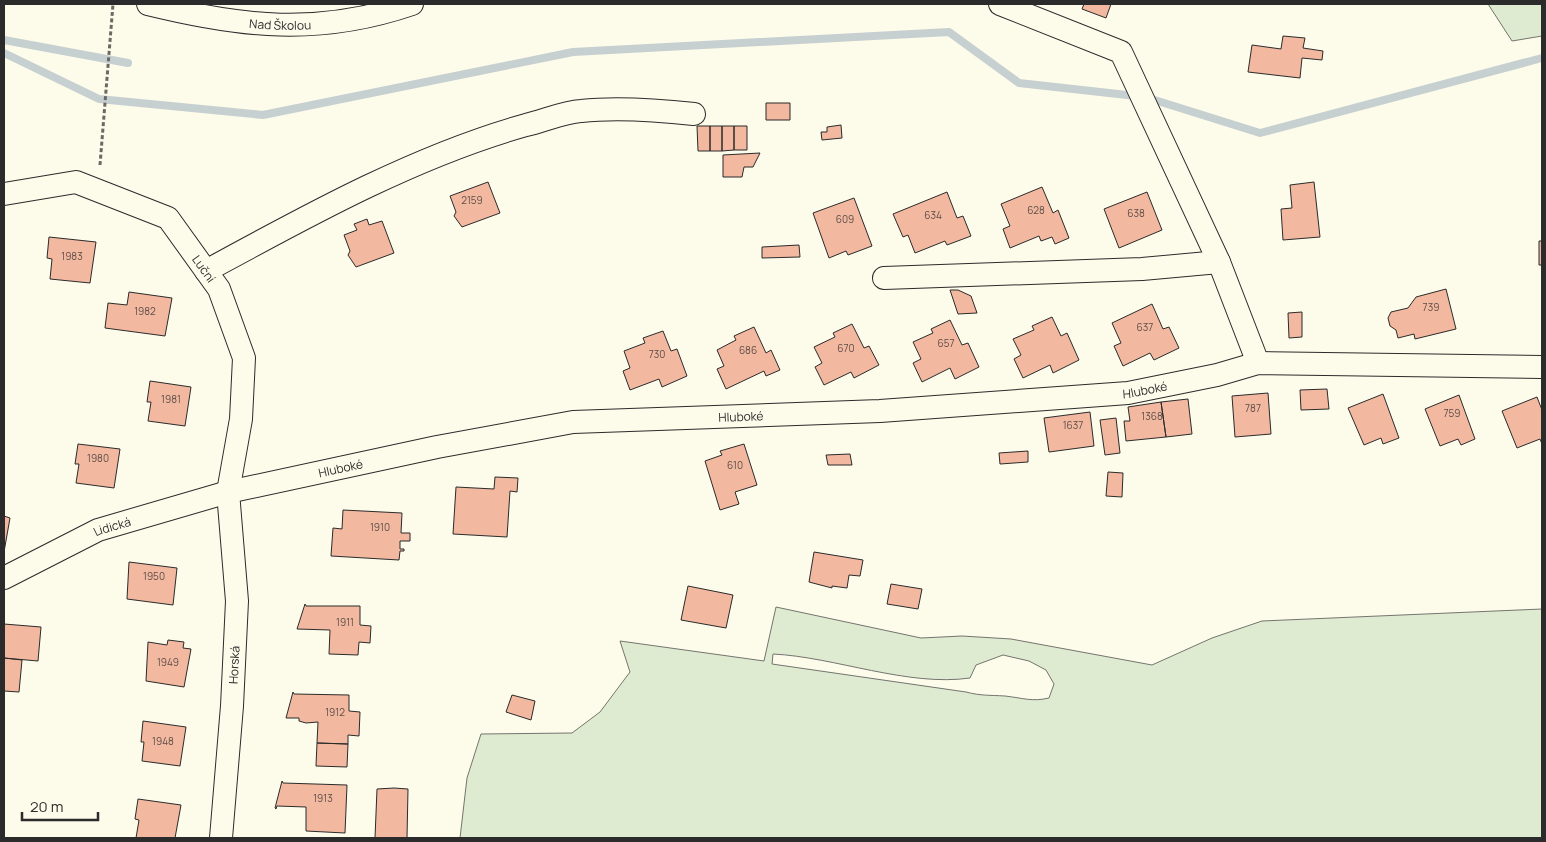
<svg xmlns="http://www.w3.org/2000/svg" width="1546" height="842" viewBox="0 0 1546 842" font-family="Manrope,sans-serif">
<rect width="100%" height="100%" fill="#fdfbea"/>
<!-- green -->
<path fill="#deebd1" stroke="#74746e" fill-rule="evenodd" d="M 1488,4 L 1542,4 L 1542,36 L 1512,41 Z
M 776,607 L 921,638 L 962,636 L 1011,639 L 1152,665 L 1212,638 L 1262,621 L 1542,609 L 1542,838 L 460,838 L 467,778 L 481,734 L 572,733 L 600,712 L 630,672 L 620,641 L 764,661 ZM 773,654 C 835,657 908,687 970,678 L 976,665 L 1003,655 L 1029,661 L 1046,670 L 1054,684 L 1049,698 C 1032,702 1023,698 1005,696 C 990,695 981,696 966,692 L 772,664 Z"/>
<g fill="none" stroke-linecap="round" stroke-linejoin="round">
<!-- stream -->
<path stroke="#c7d0d0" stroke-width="8" d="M 4,40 L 128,63
M 4,53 L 99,99 L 263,115 L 573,52 L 949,32 L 1019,83 L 1145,97 L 1260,133 L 1542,58"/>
</g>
<!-- building -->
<path fill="#f2b8a0" stroke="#2b2b2b" d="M 1084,4 L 1111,4 L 1106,18 L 1082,9 Z
M 1283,36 L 1305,38 L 1303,48 L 1323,51 L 1322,60 L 1302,58 L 1300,78 L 1248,72 L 1252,45 L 1281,49 Z
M 766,103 L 790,103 L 790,120 L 766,120 Z
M 841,125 L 842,138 L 822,140 L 821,132 L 827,132 L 827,127 Z
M 697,126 L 710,126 L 710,151 L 698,151 Z
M 710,126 L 722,126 L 722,151 L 710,151 Z
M 722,126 L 734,126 L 734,150 L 722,151 Z
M 734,126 L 747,126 L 747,150 L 734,150 Z
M 760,153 L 753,167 L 744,167 L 742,177 L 723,177 L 723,155 Z
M 488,182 L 500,213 L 462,227 L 454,216 L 456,212 L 450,196 Z
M 1314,182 L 1320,237 L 1283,240 L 1281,209 L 1292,208 L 1290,185 Z
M 1042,187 L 1053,213 L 1058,210 L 1069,238 L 1055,244 L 1052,237 L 1041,241 L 1039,236 L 1010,248 L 1003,229 L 1010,226 L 1001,204 Z
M 947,192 L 957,218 L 963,216 L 971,236 L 947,245 L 945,241 L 915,253 L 908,235 L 903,237 L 893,214 Z
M 1147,192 L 1162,230 L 1119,248 L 1104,209 Z
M 854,198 L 872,246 L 848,255 L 846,251 L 829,258 L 813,213 Z
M 367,219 L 369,225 L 382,221 L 394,253 L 356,267 L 348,255 L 350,251 L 344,235 L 357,230 L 354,224 Z
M 49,237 L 96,242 L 90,283 L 50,279 L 52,259 L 47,258 Z
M 1539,241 L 1542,241 L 1542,265 L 1539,265 Z
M 799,245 L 800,257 L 762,258 L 762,247 Z
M 1446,289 L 1456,329 L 1415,339 L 1414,334 L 1398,338 L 1396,330 L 1390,326 L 1388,318 L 1391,312 L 1408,308 L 1416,297 Z
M 950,290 L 958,290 L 971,296 L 977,313 L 958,314 Z
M 129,292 L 172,298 L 165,336 L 105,328 L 108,303 L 127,305 Z
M 1152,304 L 1163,329 L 1169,327 L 1179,348 L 1154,360 L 1150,353 L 1123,366 L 1114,346 L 1121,343 L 1112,323 Z
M 1302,312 L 1302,337 L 1289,338 L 1288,313 Z
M 1052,317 L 1061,336 L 1067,333 L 1079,360 L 1053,373 L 1050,365 L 1023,378 L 1014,359 L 1021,355 L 1013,339 L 1034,330 L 1032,326 Z
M 950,320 L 962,345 L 968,343 L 979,367 L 955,379 L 950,368 L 922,382 L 913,363 L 921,359 L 913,342 L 933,333 L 931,329 Z
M 852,324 L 864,348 L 869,346 L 879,365 L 854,378 L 851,372 L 824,385 L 815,367 L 822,363 L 814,347 L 835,337 L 833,333 Z
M 754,327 L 766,353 L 771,350 L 780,370 L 766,376 L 764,371 L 726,389 L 717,369 L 724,366 L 717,350 L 736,340 L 734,336 Z
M 663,331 L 671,351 L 677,349 L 687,376 L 662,387 L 659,379 L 630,390 L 623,371 L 630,368 L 624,351 L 645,343 L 643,338 Z
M 150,381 L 191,387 L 185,426 L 148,421 L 151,402 L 147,402 Z
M 1327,389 L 1329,409 L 1301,410 L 1300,390 Z
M 1268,393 L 1271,434 L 1235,437 L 1232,396 Z
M 1383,394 L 1399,438 L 1383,444 L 1381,438 L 1364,445 L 1348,408 Z
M 1459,395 L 1475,439 L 1461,445 L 1458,439 L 1440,446 L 1425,409 Z
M 1537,397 L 1542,410 L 1542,444 L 1540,439 L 1517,448 L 1502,411 Z
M 1188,399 L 1192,434 L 1166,437 L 1161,402 Z
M 1161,402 L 1166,437 L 1126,441 L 1124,421 L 1130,421 L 1128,407 Z
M 1090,412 L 1094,446 L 1049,452 L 1044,418 Z
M 1116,418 L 1120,453 L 1105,455 L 1100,420 Z
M 78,444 L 120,449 L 114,488 L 76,483 L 79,464 L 75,464 Z
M 744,444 L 757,485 L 735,492 L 739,504 L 720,510 L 705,461 L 722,455 L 720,451 Z
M 1028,451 L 1028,462 L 1000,464 L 999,453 Z
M 850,454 L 852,465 L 828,465 L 826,455 Z
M 1108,472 L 1123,473 L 1122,497 L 1106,496 Z
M 495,477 L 518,478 L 517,492 L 510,491 L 507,537 L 453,534 L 456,487 L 494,489 Z
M 343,510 L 402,513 L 401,533 L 410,533 L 410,541 L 400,541 L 400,549 L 404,549 L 404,551 L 400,551 L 399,560 L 331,556 L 333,528 L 342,529 Z
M 4,516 L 10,518 L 4,552 Z
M 814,552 L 863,560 L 860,576 L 849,575 L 847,588 L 832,586 L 832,588 L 809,582 Z
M 129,562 L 177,568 L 173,605 L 127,599 Z
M 891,584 L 922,589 L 918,609 L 887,604 Z
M 688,586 L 733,595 L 726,628 L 681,620 Z
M 305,604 L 306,606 L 360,606 L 360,625 L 371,626 L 370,643 L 359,642 L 358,655 L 329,654 L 330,630 L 297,629 Z
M 4,624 L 41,627 L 38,661 L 4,658 Z
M 168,640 L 184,642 L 183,648 L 191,649 L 184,687 L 146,681 L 148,642 L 167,645 Z
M 4,658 L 22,660 L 19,692 L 4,691 Z
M 293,692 L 294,694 L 349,695 L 349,711 L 360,712 L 359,736 L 348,735 L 348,744 L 317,743 L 318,722 L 306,723 L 299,721 L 299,718 L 286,718 Z
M 512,695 L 535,701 L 531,720 L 506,712 Z
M 143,721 L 186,727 L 180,766 L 142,761 L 144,742 L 141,742 Z
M 317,743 L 348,744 L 347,767 L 316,766 Z
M 282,781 L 283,783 L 347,785 L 345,833 L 306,831 L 306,807 L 277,806 L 276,809 L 275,808 Z
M 394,788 L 408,789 L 407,838 L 375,838 L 377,789 Z
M 138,799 L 181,805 L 175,838 L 136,838 L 139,820 L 135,819 Z"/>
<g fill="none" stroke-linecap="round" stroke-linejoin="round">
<defs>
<g id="minor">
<path id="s1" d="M 148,4 C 242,27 318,36 412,4"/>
<path d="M 1000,4 L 1121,52 L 1219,262 L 1258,363"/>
<path id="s2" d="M 4,194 L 76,182 L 168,218 L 219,289 L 244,358 L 241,419 L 228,492 L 237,601 L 232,706 L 221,838"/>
<path d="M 206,271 C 307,216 415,156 526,125 C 544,121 563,112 581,111 C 618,107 657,110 694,114"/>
<path d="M 884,278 L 1142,269 L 1219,262"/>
<path id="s3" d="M 4,578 L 98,530 L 228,492 L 437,447 L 573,422 L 880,411 L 1128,393 L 1217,375 L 1258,363 L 1542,367"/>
</g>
</defs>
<!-- minor casing -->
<use href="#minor" stroke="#2b2b2b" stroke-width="24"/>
<!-- path -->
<path stroke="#6a6964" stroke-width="3" stroke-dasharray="4 2.5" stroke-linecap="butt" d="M 100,165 L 113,4"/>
<!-- minor -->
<use href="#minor" stroke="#fdfbea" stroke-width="22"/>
</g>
<g text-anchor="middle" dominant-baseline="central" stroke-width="4" stroke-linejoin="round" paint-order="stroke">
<!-- number labels -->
<g font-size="10" fill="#5d4e48">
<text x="472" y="200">2159</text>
<text x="1036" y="210">628</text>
<text x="1136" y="213">638</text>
<text x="933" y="215">634</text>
<text x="845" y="219">609</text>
<text x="72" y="256">1983</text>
<text x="1431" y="307">739</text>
<text x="145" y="311">1982</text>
<text x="1145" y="327">637</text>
<text x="946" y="343">657</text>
<text x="846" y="348">670</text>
<text x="748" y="350">686</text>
<text x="657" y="354">730</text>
<text x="171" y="399">1981</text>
<text x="1253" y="408">787</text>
<text x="1452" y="413">759</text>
<text x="1152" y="416">1368</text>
<text x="1073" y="425">1637</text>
<text x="98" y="458">1980</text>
<text x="735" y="465">610</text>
<text x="380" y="527">1910</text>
<text x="154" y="576">1950</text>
<text x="345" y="622">1911</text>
<text x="168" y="662">1949</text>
<text x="335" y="712">1912</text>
<text x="163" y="741">1948</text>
<text x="323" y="798">1913</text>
</g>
<!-- street labels -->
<g font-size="12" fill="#2b2b2b" stroke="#fdfbea">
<text stroke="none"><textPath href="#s1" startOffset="134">Nad Školou</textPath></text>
<text stroke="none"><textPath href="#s2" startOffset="234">Luční</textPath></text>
<text stroke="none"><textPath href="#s3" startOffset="1166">Hluboké</textPath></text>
<text stroke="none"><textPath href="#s3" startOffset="761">Hluboké</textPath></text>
<text stroke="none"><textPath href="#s3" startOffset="356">Hluboké</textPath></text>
<text stroke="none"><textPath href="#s3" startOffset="120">Lidická</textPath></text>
<text transform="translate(234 665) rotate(-87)">Horská</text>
</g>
</g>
<!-- border -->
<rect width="1546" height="842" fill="none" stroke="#2b2b2b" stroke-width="10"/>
<!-- scale -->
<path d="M22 812v8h76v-8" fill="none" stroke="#2b2b2b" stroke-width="2.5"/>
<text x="30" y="812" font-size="15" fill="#2b2b2b" stroke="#fdfbea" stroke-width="4" paint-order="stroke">20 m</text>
</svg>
